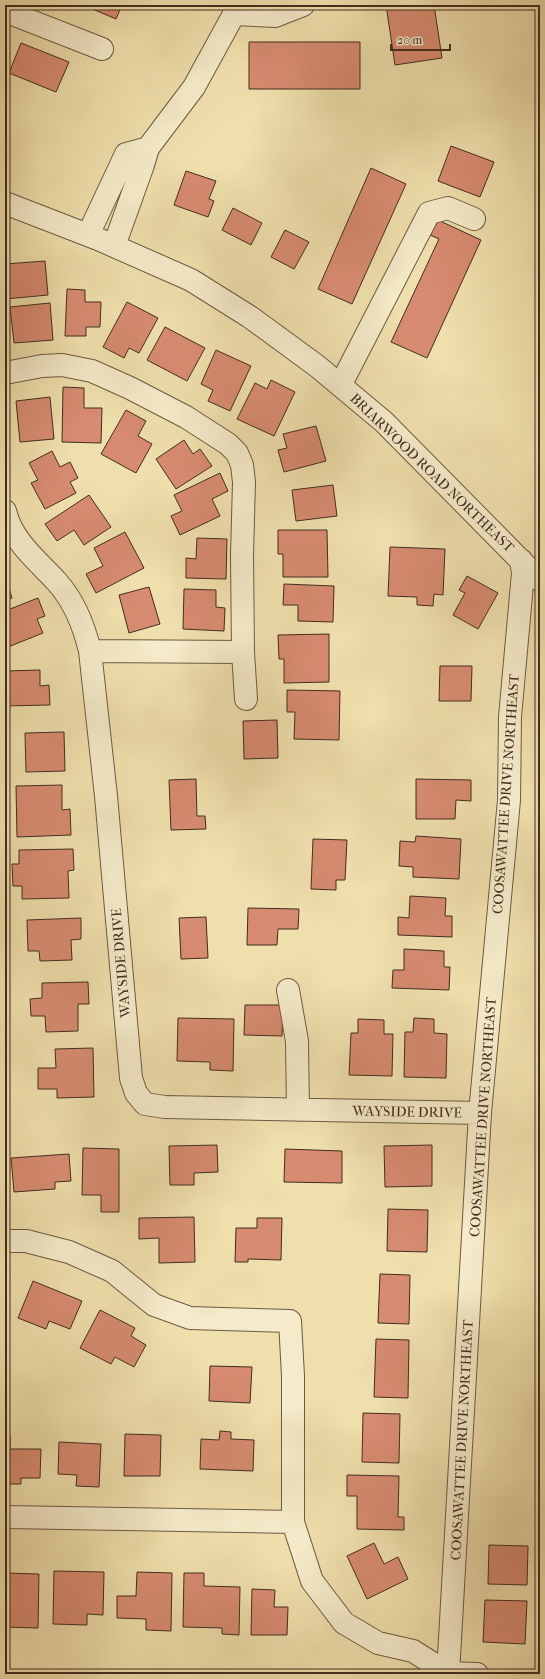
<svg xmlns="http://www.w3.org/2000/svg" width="545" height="1679" viewBox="0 0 545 1679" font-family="'IM FELL French Canon',serif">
<rect width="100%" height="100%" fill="#efdfac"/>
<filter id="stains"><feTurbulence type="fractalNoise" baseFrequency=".005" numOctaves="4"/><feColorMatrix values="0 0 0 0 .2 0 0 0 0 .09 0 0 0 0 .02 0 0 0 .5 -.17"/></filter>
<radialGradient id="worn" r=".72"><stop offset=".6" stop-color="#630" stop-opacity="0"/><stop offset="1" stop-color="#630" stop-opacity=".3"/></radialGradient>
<!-- building -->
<path fill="#d78b70" stroke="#422d1e" d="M 83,5 L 122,5 L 116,19 Z
M 165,5 L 213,5 L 213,6 L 165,6 Z
M 386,5 L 434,5 L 442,58 L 395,65 Z
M 249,42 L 360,42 L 360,89 L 249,89 Z
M 21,43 L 69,62 L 56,92 L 9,73 Z
M 451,146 L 494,162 L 480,197 L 438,181 Z
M 371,168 L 406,184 L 352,304 L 318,289 Z
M 186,171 L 216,181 L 209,199 L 214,201 L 208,217 L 174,205 Z
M 233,208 L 262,223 L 251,245 L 222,230 Z
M 438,220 L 481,240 L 427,358 L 391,342 L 439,239 L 430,235 Z
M 285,230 L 309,242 L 294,269 L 271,257 Z
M 45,261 L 48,295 L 5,299 L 5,264 Z
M 67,289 L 85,290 L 85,302 L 101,302 L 100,327 L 86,327 L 86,336 L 65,336 Z
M 127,302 L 158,318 L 139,353 L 129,348 L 124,358 L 103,347 Z
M 50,303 L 53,340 L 14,343 L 10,307 Z
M 165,327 L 205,348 L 187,381 L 147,360 Z
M 216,350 L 251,366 L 230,411 L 208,401 L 213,390 L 201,384 Z
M 271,380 L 295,392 L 274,436 L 237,419 L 255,383 L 267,389 Z
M 63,387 L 84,388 L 84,408 L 102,408 L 101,443 L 62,442 Z
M 50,397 L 54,439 L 20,442 L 16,401 Z
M 126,410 L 146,421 L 138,436 L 152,444 L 136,473 L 101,454 Z
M 316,426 L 326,461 L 284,472 L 278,450 L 287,448 L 283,434 Z
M 184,440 L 193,454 L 200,449 L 212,466 L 176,489 L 156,459 Z
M 52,451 L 60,467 L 70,462 L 78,478 L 70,482 L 76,493 L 45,509 L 31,483 L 38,480 L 29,463 Z
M 220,473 L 228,491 L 212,499 L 220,516 L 180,535 L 171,516 L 182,511 L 174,495 Z
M 333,485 L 337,516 L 296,521 L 292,490 Z
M 89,495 L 111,527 L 84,545 L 74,530 L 57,541 L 45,524 Z
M 278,530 L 327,530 L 328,577 L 283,577 L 283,554 L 278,554 Z
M 125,532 L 144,568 L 96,593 L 86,574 L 103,566 L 94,548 Z
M 197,538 L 227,539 L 226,579 L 186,578 L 186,558 L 196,559 Z
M 390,547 L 445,549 L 443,595 L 434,594 L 433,606 L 417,605 L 417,597 L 388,596 Z
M 5,575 L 12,598 L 5,600 Z
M 467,576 L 498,593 L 478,629 L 453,615 L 465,593 L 459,590 Z
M 284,584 L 334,586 L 333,622 L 298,621 L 298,605 L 283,605 Z
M 149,587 L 160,624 L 129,633 L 119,595 Z
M 184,589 L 216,590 L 216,607 L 225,608 L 224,631 L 183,629 Z
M 38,598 L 45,616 L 37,619 L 43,633 L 8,647 L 5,639 L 5,611 Z
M 329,634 L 329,682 L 284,683 L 284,659 L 279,659 L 278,635 Z
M 440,666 L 472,666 L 471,701 L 439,701 Z
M 40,670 L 40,686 L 49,685 L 50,705 L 5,706 L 5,671 Z
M 287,690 L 340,691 L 339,740 L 294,739 L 295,712 L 287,712 Z
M 277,720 L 278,758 L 244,759 L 243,721 Z
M 64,732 L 65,771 L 26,772 L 25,733 Z
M 196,779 L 197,816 L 205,816 L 206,829 L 171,830 L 169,780 Z
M 416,779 L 471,780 L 471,801 L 456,800 L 455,819 L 416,819 Z
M 62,785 L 62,810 L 70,809 L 71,835 L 17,837 L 16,786 Z
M 416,836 L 461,839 L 459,879 L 413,877 L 413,867 L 399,866 L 400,841 L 415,842 Z
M 313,839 L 347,840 L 345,880 L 336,880 L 336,890 L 311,889 Z
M 73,849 L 74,870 L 68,871 L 69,898 L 22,899 L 22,886 L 13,886 L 12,864 L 19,864 L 19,850 Z
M 410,896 L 446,898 L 445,916 L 452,916 L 452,937 L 398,935 L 398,917 L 409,918 Z
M 248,908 L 299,909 L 298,929 L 278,929 L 277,945 L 247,945 Z
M 206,917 L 208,958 L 181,959 L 179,918 Z
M 81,918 L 81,939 L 71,940 L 72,960 L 40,961 L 39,951 L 28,951 L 27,920 Z
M 404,949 L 444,951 L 444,967 L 450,967 L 449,990 L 392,988 L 393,970 L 404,970 Z
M 88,982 L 89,1004 L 78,1004 L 78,1031 L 46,1032 L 45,1016 L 31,1016 L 30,999 L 42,998 L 42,983 Z
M 245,1005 L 283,1005 L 282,1036 L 244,1035 Z
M 178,1018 L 234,1019 L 233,1071 L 210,1070 L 210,1062 L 177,1061 Z
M 414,1018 L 434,1019 L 434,1033 L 447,1034 L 446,1078 L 404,1077 L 405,1032 L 413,1032 Z
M 358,1019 L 384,1020 L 384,1034 L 393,1034 L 392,1076 L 349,1075 L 351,1033 L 358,1033 Z
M 93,1048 L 94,1097 L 57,1098 L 57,1089 L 38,1089 L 38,1068 L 56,1068 L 55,1049 Z
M 536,1107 L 540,1107 L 540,1131 L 536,1131 Z
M 217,1145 L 218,1172 L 194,1173 L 194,1185 L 170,1185 L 169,1146 Z
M 432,1145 L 432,1186 L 385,1187 L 384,1146 Z
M 83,1148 L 119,1149 L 119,1212 L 101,1212 L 101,1195 L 82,1195 Z
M 285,1149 L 342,1151 L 342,1183 L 284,1182 Z
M 69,1154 L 71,1181 L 55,1182 L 55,1189 L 14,1192 L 11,1158 Z
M 388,1209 L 428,1210 L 427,1252 L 387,1251 Z
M 194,1217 L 195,1262 L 159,1263 L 159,1238 L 139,1239 L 139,1218 Z
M 257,1218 L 282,1218 L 281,1260 L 248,1259 L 248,1262 L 235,1262 L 236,1228 L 257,1228 Z
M 380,1274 L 410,1275 L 409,1324 L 378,1323 Z
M 33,1281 L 82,1301 L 70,1329 L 49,1321 L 46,1329 L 18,1318 Z
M 100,1310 L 135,1328 L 131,1336 L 146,1345 L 134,1367 L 115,1357 L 111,1364 L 80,1348 Z
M 376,1339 L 409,1340 L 408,1398 L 374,1397 Z
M 210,1366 L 252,1367 L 250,1403 L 209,1401 Z
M 363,1413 L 400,1414 L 399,1463 L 362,1462 Z
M 220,1431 L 231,1432 L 231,1439 L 254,1440 L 253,1471 L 200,1469 L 201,1439 L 219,1440 Z
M 125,1434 L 161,1435 L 160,1476 L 124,1476 Z
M 5,1435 L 10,1435 L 10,1449 L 41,1449 L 40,1478 L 21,1478 L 21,1484 L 5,1484 Z
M 59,1442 L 101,1444 L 99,1487 L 76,1486 L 77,1475 L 58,1474 Z
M 347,1475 L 399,1476 L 398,1517 L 404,1517 L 404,1530 L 357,1529 L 357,1496 L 347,1496 Z
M 374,1543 L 384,1564 L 398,1557 L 408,1579 L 367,1599 L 347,1556 Z
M 489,1545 L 528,1546 L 527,1585 L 488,1584 Z
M 54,1571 L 104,1572 L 103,1615 L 87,1614 L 87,1625 L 53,1624 Z
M 137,1572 L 172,1573 L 171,1631 L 146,1630 L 146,1619 L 117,1618 L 117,1596 L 136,1596 Z
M 5,1573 L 39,1574 L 38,1628 L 5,1627 Z
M 184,1573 L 204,1573 L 204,1586 L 240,1587 L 239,1635 L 222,1634 L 222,1628 L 183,1627 Z
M 252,1589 L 275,1590 L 274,1607 L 288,1607 L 287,1635 L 251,1635 Z
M 485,1600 L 527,1601 L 525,1644 L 483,1642 Z"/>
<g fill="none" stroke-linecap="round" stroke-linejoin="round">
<defs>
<path id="minor" d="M 5,11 L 102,49
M 234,14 L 275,16 L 303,5
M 5,203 L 98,239 L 191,280 L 250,317 L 317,366 L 384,422 L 540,580
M 88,235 L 126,154 L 148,148
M 114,246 L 143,165 L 148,148 L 194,87 L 234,14 L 234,5
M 5,373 L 42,366 L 62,365 L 92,371 L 130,388 L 186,417 L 228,444 L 237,453 L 242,465 L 244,482 L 242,555 L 243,652 L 246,699
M 341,384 L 429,213 L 448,208 L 474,219
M 5,511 C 12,541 37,560 57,582 C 74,601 84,626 90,651 L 106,796 L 131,1078 L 136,1093 L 145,1104 L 165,1107 L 480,1113
M 90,651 L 243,652
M 288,990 L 297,1041 L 298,1110
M 5,1241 L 26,1241 L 69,1252 L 112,1271 L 154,1305 L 190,1318 L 290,1321 L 293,1376 L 293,1522 L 312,1581 L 344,1623 L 378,1643 L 413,1651 L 448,1673 L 477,1674
M 5,1517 L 293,1522
M 448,1674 L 480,1113 L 509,800 L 510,717 L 523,573 L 521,560"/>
</defs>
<!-- minor casing -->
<use href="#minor" stroke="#6d5a42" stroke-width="24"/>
<!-- minor -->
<use href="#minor" stroke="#f5eac9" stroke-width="22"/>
</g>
<g text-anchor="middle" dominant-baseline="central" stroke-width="3" stroke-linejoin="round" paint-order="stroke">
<!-- street labels -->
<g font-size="14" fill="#422d1e" stroke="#f5eac9">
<text transform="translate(432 473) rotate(44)">BRIARWOOD ROAD NORTHEAST</text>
<text transform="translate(506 794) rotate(-86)">COOSAWATTEE DRIVE NORTHEAST</text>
<text transform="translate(121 963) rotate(-95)">WAYSIDE DRIVE</text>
<text transform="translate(407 1112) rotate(1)">WAYSIDE DRIVE</text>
<text transform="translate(483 1117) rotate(-86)">COOSAWATTEE DRIVE NORTHEAST</text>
<text transform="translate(462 1440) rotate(-87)">COOSAWATTEE DRIVE NORTHEAST</text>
</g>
</g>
<!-- margin -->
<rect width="545" height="1679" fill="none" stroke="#efdfac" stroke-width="20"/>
<rect x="6" y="6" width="533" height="1667" fill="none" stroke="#422d1e" stroke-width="2"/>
<rect x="10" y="10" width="525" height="1659" fill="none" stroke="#422d1e"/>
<!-- scale -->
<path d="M391 44v6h59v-6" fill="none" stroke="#422d1e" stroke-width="2"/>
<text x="397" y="44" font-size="12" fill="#422d1e" stroke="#f5eac9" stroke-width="3" paint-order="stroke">20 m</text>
<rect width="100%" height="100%" filter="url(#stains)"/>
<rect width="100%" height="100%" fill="url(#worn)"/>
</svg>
